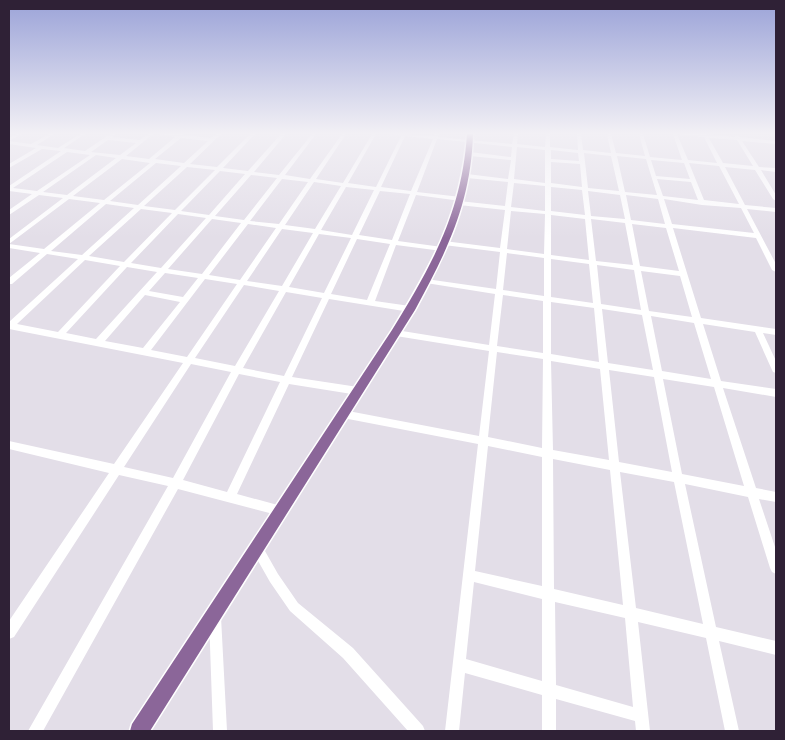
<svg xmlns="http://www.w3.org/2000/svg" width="785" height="740" viewBox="0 0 785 740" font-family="'Fira Sans Condensed',sans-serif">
<rect width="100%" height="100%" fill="#e3dee8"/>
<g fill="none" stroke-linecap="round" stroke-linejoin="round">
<defs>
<path id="major" d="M 467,134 L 473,134 C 471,203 447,251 415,310 L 150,731 L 130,731 L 132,724 L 392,330 C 432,265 462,212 467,134 Z"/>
</defs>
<!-- major casing -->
<use href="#major" stroke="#fff" stroke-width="3"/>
<!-- minor -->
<path fill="#fff" fill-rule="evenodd" d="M 16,134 L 21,134 L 9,141 L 31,144 L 49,134 L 54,134 L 37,145 L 58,148 L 80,134 L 85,134 L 64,148 L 85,151 L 110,134 L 115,134 L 112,137 L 140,140 L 148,134 L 153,134 L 126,156 L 149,159 L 175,137 L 159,134 L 184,134 L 184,135 L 211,138 L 216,134 L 221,134 L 190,164 L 217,167 L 250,134 L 255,134 L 223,168 L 248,171 L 281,134 L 286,134 L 254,172 L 279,175 L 312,134 L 316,134 L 285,175 L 310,179 L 342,134 L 346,134 L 316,179 L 343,183 L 372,134 L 376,134 L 348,183 L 376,187 L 401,136 L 394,134 L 434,136 L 435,134 L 439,134 L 438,137 L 512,144 L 514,134 L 518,134 L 517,144 L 545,147 L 546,134 L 550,134 L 550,147 L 578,150 L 577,134 L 581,134 L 583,150 L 611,153 L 607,134 L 611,134 L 616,153 L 645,156 L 639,134 L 643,134 L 650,157 L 682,160 L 673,134 L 677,134 L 688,160 L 717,163 L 704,137 L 682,135 L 680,134 L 707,134 L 735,137 L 735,135 L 737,135 L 740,137 L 776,141 L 776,144 L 742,141 L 759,167 L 776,168 L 776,172 L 761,170 L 776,195 L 776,201 L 773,199 L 755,170 L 725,167 L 745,205 L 776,208 L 776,212 L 747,209 L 776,264 L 776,272 L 772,270 L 756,238 L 673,228 L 701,318 L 776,329 L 776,335 L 763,333 L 776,361 L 776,373 L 773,372 L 772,370 L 755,332 L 703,324 L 721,381 L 776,389 L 776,397 L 723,388 L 756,488 L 776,492 L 776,502 L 759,499 L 776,550 L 776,574 L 772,572 L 770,568 L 748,497 L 685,484 L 716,627 L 776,641 L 776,655 L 719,641 L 739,731 L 725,731 L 706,638 L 638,622 L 650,731 L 636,731 L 635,721 L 556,699 L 556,731 L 542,731 L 542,695 L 465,673 L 459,731 L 445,731 L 478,444 L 343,418 L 340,417 L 338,414 L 340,411 L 343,410 L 479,436 L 489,351 L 396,336 L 392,333 L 396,330 L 489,345 L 495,294 L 426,283 L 422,281 L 426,279 L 496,289 L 500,252 L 444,245 L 441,243 L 444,241 L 500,248 L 505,210 L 459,205 L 456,203 L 459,201 L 505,206 L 508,182 L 467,178 L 464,176 L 467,174 L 508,179 L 511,160 L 470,156 L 467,154 L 470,152 L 511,157 L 512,147 L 437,139 L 417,192 L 461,197 L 464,199 L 461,201 L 416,195 L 398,241 L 442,247 L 445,249 L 442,251 L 396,245 L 375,301 L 410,306 L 414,309 L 410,312 L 329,299 L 292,377 L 358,387 L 361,388 L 363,391 L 361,394 L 358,395 L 289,384 L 237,494 L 285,507 L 287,511 L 285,515 L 281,516 L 178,489 L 43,731 L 28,731 L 168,486 L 119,475 L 14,637 L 9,639 L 9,621 L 109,473 L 9,449 L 9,441 L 114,464 L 183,363 L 9,329 L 9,322 L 78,259 L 47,254 L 12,284 L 9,284 L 9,278 L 40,253 L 9,248 L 9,239 L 63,198 L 39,195 L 9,215 L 9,210 L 32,194 L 9,191 L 9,186 L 61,151 L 42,149 L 9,168 L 9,164 L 36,148 L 9,144 L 9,138 ZM 405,136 L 433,139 L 411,191 L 381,187 ZM 181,138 L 208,141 L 184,163 L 155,159 ZM 709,138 L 737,140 L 753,166 L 723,163 ZM 108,140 L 136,143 L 120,155 L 91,152 ZM 517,147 L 545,150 L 545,183 L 514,179 ZM 551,150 L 578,153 L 579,161 L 551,159 ZM 67,152 L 90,155 L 37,191 L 13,188 ZM 584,153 L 611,156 L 619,191 L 588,188 ZM 96,155 L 116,158 L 67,195 L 43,192 ZM 617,156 L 646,159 L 657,195 L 625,192 ZM 122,159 L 150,163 L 104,200 L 73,196 ZM 651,160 L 684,163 L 690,179 L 656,176 ZM 551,162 L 580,164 L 582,187 L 551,183 ZM 156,163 L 181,166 L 138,205 L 110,201 ZM 689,163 L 719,166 L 739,204 L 704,200 ZM 187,167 L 215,170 L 175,210 L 144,206 ZM 220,171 L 245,174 L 209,215 L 181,211 ZM 251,175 L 277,178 L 244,220 L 215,216 ZM 282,179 L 308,182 L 279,224 L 250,221 ZM 657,179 L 691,182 L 698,200 L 663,196 ZM 314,182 L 341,186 L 315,229 L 285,225 ZM 514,183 L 545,186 L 545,211 L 511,207 ZM 346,187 L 374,190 L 352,235 L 321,230 ZM 551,187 L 582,190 L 585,215 L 551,211 ZM 380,191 L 410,194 L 392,240 L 359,235 ZM 588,191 L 620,195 L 625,219 L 591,216 ZM 626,195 L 658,199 L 665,224 L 631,220 ZM 69,199 L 100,203 L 44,249 L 9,244 ZM 664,199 L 702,205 L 741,208 L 754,233 L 672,224 ZM 106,204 L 134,208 L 82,255 L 51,251 ZM 141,209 L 172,213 L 124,262 L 89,256 ZM 511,211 L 545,214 L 544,254 L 507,249 ZM 178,214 L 206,218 L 161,268 L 131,263 ZM 551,215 L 585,219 L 589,260 L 551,255 ZM 212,219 L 241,223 L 202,274 L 168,269 ZM 591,219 L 625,223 L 633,265 L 596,261 ZM 248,224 L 276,228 L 240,280 L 209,275 ZM 632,224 L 666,228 L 679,271 L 640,266 ZM 282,229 L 313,233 L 282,286 L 247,281 ZM 319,234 L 351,238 L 324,293 L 289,287 ZM 357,239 L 390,244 L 367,300 L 331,294 ZM 507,253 L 544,258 L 544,296 L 503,290 ZM 551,259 L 589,264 L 593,303 L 551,297 ZM 85,260 L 120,266 L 58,332 L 17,324 ZM 597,265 L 634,270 L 641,310 L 601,304 ZM 127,267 L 157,272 L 96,339 L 66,333 ZM 641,271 L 680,276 L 692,317 L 649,311 ZM 165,273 L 198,278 L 183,297 L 149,291 ZM 205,279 L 237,284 L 187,357 L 151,350 ZM 244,285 L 279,291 L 235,366 L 195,358 ZM 286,292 L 322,298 L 284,376 L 243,368 ZM 145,295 L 180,302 L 143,348 L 105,341 ZM 503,295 L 543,301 L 543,353 L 497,346 ZM 551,302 L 594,308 L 599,362 L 551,354 ZM 602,309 L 642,315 L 653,370 L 608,363 ZM 651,316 L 694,323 L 711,379 L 662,371 ZM 497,352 L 543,359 L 542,448 L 488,437 ZM 551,361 L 600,369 L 609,460 L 553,450 ZM 191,364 L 231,372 L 173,478 L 124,467 ZM 609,370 L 654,377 L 672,472 L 619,462 ZM 239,374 L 280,382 L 227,492 L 183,480 ZM 663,379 L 714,387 L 744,486 L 682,474 ZM 488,446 L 542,457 L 542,586 L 475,571 ZM 553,459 L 610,470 L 623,605 L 554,589 ZM 620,472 L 674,482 L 703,624 L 636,608 ZM 474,582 L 542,599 L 542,681 L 466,659 ZM 555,602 L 625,618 L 633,707 L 556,685 Z
M 257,542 L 261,544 L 278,574 L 298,603 L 353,648 L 423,726 L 425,731 L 408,731 L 343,658 L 290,611 L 270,582 L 253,552 L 251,548 L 253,544 Z
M 215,611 L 220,612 L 221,617 L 227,731 L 213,731 L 209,617 L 210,612 Z"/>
<!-- major -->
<use href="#major" fill="#8b6699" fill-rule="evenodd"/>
</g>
<!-- sky -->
<linearGradient id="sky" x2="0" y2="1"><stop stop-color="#9ba3d8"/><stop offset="0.56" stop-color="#f2f0f5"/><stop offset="1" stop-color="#f2f0f5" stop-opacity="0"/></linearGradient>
<rect width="785" height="238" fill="url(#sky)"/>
<!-- border -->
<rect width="785" height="740" fill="none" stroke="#2f2136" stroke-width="20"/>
</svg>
